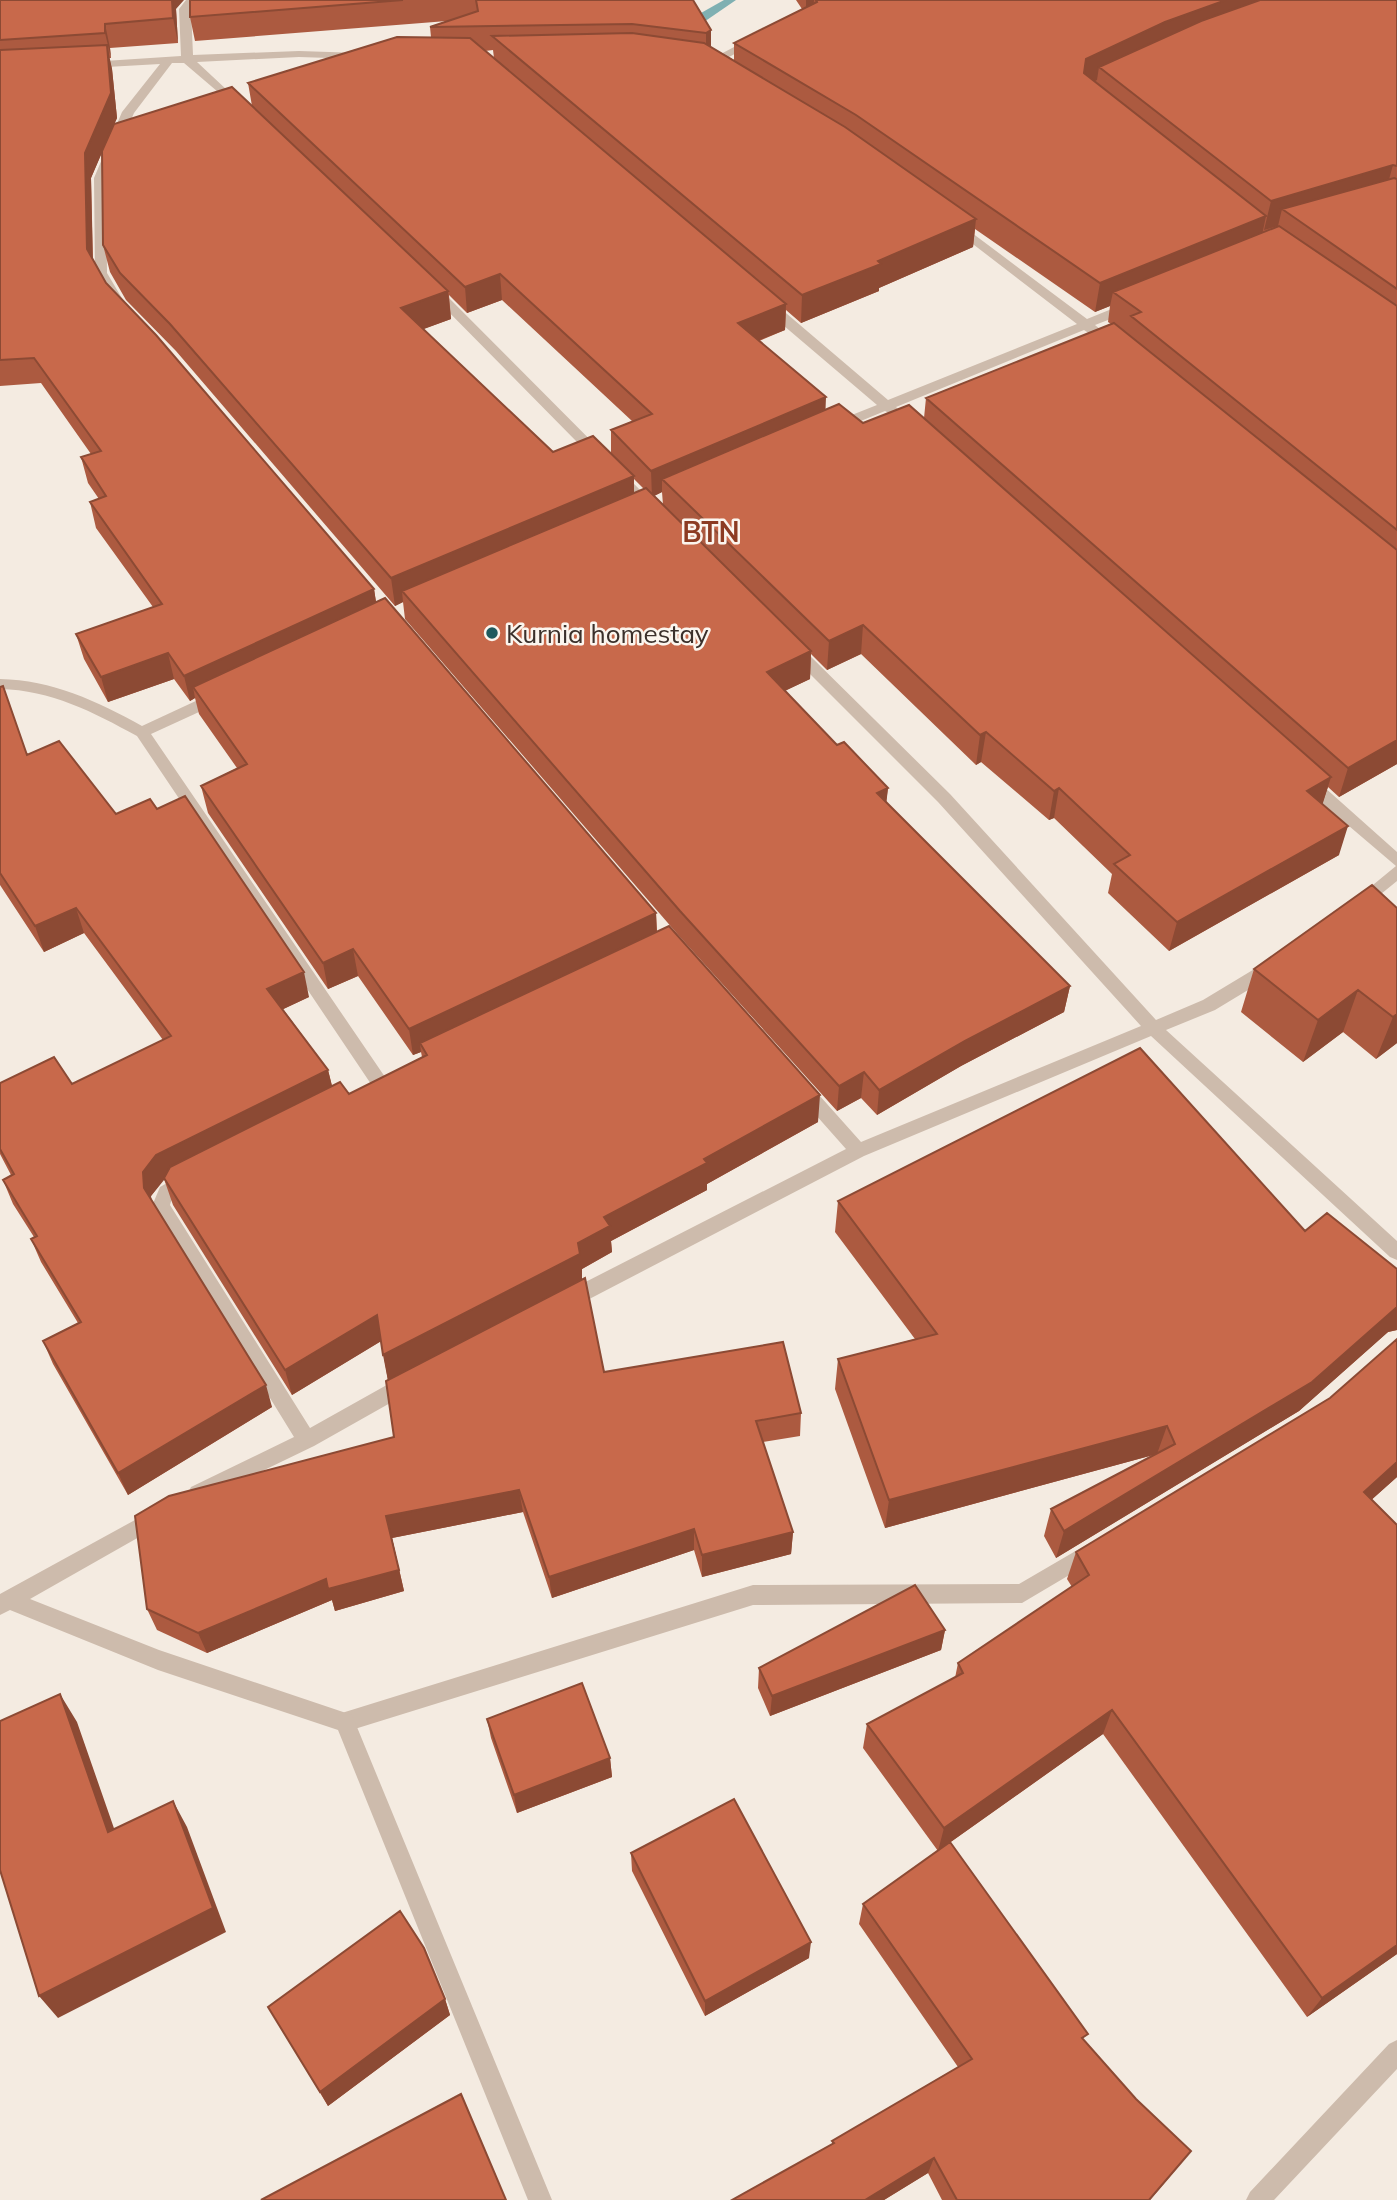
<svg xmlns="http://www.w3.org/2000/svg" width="1397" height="2200" viewBox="0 0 1397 2200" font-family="Mulish,sans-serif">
<rect width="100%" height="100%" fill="#f4ebe1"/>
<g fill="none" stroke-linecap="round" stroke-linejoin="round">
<!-- stream -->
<path fill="#7fb0b2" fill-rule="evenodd" d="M 724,0 L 736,0 L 701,24 L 684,29 L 678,26 Z"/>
<!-- lane -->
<path fill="#cdbbac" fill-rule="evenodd" d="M 1091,1542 L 1098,1544 L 1101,1551 L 1098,1558 L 1022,1603 L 753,1605 L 345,1732 L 338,1729 L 334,1722 L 338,1715 L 345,1712 L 753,1585 L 1019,1584 Z"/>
<!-- street -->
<path fill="#cdbbac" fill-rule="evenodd" d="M 186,0 L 196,0 L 191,9 L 193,55 L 299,51 L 360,53 L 366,56 L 360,59 L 299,57 L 197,62 L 242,104 L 244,106 L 238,109 L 184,63 L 172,63 L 134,113 L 106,178 L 107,273 L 126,305 L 120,309 L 115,308 L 95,273 L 94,178 L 122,112 L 160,64 L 89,68 L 83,65 L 89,62 L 181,56 L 179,9 Z
M 751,38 L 761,40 L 712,66 L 702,64 Z
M 956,221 L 1087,319 L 1124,304 L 1134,304 L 1134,310 L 1095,325 L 1118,344 L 1111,348 L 1084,330 L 896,407 L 900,411 L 898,414 L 893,415 L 885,411 L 839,430 L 829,430 L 829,424 L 877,405 L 763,308 L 763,302 L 773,302 L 888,400 L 1077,324 L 952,228 L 950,225 Z
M 434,286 L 438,287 L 656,506 L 656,512 L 646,512 L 430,293 L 430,287 Z
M 794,644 L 799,645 L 950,794 L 1156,1020 L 1203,1000 L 1266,962 L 1278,962 L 1280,967 L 1278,972 L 1215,1010 L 1166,1030 L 1397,1241 L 1397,1260 L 1390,1257 L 1151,1036 L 864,1156 L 574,1307 L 567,1309 L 560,1307 L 558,1301 L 560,1295 L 846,1149 L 799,1096 L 796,1091 L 799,1086 L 811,1086 L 861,1142 L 1141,1026 L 938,802 L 789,653 L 787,649 Z
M 0,679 C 52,680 97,701 142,726 L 213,693 L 223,693 L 226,697 L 223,701 L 151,734 L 385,1077 L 388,1082 L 385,1087 L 373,1087 L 137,736 C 93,712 51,690 0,689 Z
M 1308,776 L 1314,778 L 1397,852 L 1397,881 L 1365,907 L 1353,907 L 1351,903 L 1396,866 L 1302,786 L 1300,782 Z
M 188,1171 L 194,1173 L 197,1178 C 191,1190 174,1190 170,1205 L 310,1428 L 401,1377 L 408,1375 L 415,1377 L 418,1383 L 415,1389 L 314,1446 L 198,1502 L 191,1499 L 188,1493 L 191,1487 L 294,1437 L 152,1206 L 160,1187 Z
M 155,1509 L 162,1512 L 165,1518 L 162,1524 L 30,1599 L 159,1650 L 352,1715 L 552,2200 L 528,2200 L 338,1730 L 158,1670 L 10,1610 L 0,1615 L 0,1594 Z
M 1397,2040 L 1397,2069 L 1274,2200 L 1246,2200 L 1250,2192 L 1389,2044 Z"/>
</g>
<!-- wall -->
<path fill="#ac5a40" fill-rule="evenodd" d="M 0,0 L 176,9 L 178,43 L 110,48 L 111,58 L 109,58 L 112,69 L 117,118 L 114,124 L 252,106 L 248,83 L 431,37 L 430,27 L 447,21 L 195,41 L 190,17 L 190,0 L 693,0 L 711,30 L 711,47 L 734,60 L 734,43 L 802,9 L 796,0 L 1397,0 L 1397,764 L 1339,797 L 1328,787 L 1322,804 L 1339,855 L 1169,951 L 1108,893 L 1112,874 L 1054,818 L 1049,820 L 981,762 L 976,765 L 861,654 L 827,670 L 811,654 L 810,679 L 784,691 L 837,745 L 888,788 L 886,802 L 1070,986 L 1064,1012 L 961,1066 L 877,1115 L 861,1098 L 837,1111 L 680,937 L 405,619 L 403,602 L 395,606 L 176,351 L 126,300 L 110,272 L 103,245 L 102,152 L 91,178 L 93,259 L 106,283 L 374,589 L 376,603 L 656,913 L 657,931 L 818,1122 L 707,1184 L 707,1190 L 611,1241 L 612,1252 L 582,1269 L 582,1280 L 604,1372 L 801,1413 L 800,1436 L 763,1442 L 793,1532 L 791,1554 L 702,1577 L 694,1550 L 552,1598 L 523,1512 L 392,1538 L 404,1591 L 335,1611 L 332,1600 L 207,1653 L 157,1630 L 147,1609 L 394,1437 L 388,1380 L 381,1341 L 292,1395 L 173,1205 L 164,1179 L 151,1196 L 151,1200 L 272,1407 L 128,1495 L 53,1364 L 43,1341 L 78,1323 L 41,1262 L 31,1239 L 34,1237 L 13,1204 L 3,1180 L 11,1175 L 0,1154 L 0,1083 L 72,1084 L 163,1040 L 84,933 L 44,952 L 0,885 L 0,687 L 27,755 L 116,814 L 157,809 L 309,997 L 283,1009 L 328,1070 L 332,1086 L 349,1094 L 422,1057 L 421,1052 L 413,1055 L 358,976 L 328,989 L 208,813 L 201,786 L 237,768 L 199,714 L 195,698 L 190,701 L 174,679 L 108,702 L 84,659 L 76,634 L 153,607 L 96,528 L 90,502 L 99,499 L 88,483 L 81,457 L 91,454 L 41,383 L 0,386 ZM 493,50 L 494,58 L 485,51 ZM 975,229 L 1095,312 L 1110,306 L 1108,322 L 1111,324 L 926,398 L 924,418 L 863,423 L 826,410 L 759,341 L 785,330 L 786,310 L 801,323 L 879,291 L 879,288 L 973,247 ZM 449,295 L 467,313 L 502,300 L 632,421 L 611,430 L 611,454 L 553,452 L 423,329 L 451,319 ZM 634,479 L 644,489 L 634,493 ZM 662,492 L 663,505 L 654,496 Z
M 1397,908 L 1397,1043 L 1376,1059 L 1343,1032 L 1303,1062 L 1241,1012 L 1254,969 Z
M 838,1201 L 1305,1231 L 1397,1269 L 1397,1330 L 1388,1332 L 1299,1411 L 1056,1558 L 1044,1536 L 1051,1509 L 1153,1455 L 885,1528 L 835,1389 L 838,1359 L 915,1339 L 835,1232 Z
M 1397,1339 L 1397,1477 L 1371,1500 L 1397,1525 L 1397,1954 L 1307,2017 L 1103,1734 L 938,1851 L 863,1748 L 867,1724 L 955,1678 L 958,1663 L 1072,1587 L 1067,1579 L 1076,1552 L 1330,1398 Z
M 945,1630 L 941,1650 L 770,1716 L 758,1688 L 759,1668 Z
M 487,1719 L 610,1758 L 612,1777 L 517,1813 L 491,1738 Z
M 631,1853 L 809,1958 L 705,2016 L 632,1871 Z
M 863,1904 L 1084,2041 L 1178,2167 L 1150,2200 L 942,2200 L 928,2173 L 884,2200 L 732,2200 L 832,2144 L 832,2141 L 958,2067 L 859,1924 Z
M 445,1999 L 450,2015 L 328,2106 L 268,2007 Z"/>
<!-- shaded-wall -->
<path fill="#8c4a34" d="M 172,0 L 184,0 L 176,9 L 178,43 L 173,18 Z
M 806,0 L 814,0 L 813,13 L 806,15 Z
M 1226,0 L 1295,0 L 1099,67 L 1097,80 L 1081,88 L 1086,59 L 1165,22 Z
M 105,24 L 110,48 L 111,58 L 105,33 Z
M 711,30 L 711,55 L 706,57 L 706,33 Z
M 107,45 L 112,69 L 117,118 L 91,178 L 93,274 L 87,249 L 85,153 Z
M 1393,165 L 1385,194 L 1282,209 L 1278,226 L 1264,230 L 1271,201 Z
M 1266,216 L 1260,245 L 1113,292 L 1110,306 L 1095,312 L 1100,283 Z
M 976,219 L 973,247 L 879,288 L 879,291 L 801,323 L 802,295 L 878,261 Z
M 500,274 L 502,300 L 467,313 L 465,287 Z
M 448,291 L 451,319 L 405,336 L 401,308 Z
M 786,304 L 785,330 L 737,349 L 738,323 Z
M 826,397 L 825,423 L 662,479 L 662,492 L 652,497 L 651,471 Z
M 634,476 L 634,504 L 402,591 L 403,602 L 395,606 L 391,578 Z
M 374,589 L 378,614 L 193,687 L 195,698 L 190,701 L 184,676 Z
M 863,625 L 861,654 L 827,670 L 829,641 Z
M 811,651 L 810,679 L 766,700 L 767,672 Z
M 168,653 L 174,679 L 108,702 L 101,677 Z
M 986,732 L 981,762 L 976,765 L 980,735 Z
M 1397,740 L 1397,764 L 1339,797 L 1348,768 Z
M 1331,777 L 1322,806 L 1307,791 Z
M 888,788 L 885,815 L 877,793 Z
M 1059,788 L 1054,818 L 1049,820 L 1054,791 Z
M 1348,826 L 1339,855 L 1169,951 L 1177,922 Z
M 76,908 L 84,933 L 44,952 L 35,926 Z
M 656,913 L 657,940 L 420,1043 L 421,1052 L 413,1055 L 409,1029 Z
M 353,949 L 358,976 L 328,989 L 323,963 Z
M 304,972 L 309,997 L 273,1014 L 267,989 Z
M 1070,986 L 1064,1012 L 961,1066 L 877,1115 L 879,1090 L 965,1041 Z
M 1358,990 L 1343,1032 L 1303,1062 L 1318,1020 Z
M 1397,1014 L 1397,1043 L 1376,1059 L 1393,1017 Z
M 328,1070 L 334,1094 L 164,1180 L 151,1196 L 153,1212 L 144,1188 L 143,1172 L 156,1155 Z
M 864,1072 L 861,1098 L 837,1111 L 839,1086 Z
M 820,1095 L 818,1122 L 707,1184 L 707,1190 L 611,1241 L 612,1252 L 582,1269 L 582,1281 L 388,1381 L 383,1355 L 578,1243 L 604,1217 L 704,1159 Z
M 1397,1307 L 1397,1330 L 1388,1332 L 1299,1411 L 1056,1558 L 1064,1531 Z
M 377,1315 L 383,1340 L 292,1395 L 285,1370 Z
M 266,1385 L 272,1407 L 128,1495 L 118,1473 Z
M 1167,1426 L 1157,1454 L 885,1528 L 889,1500 Z
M 1397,1462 L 1397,1477 L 1349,1520 L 1364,1492 Z
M 519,1490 L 523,1512 L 392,1538 L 404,1591 L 335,1611 L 332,1600 L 207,1653 L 198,1633 L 386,1516 Z
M 694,1529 L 694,1550 L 552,1598 L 549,1577 Z
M 793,1532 L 791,1554 L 702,1577 L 702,1555 Z
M 945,1630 L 941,1650 L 770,1716 L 772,1696 Z
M 60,1694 L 77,1722 L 124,1857 L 108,1832 Z
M 1112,1710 L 1103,1734 L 938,1851 L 944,1828 Z
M 610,1758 L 612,1777 L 517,1813 L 514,1795 Z
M 173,1801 L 187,1827 L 226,1932 L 58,2018 L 39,1996 Z
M 811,1942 L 809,1958 L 705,2016 L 705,2001 Z
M 1397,1945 L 1397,1954 L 1307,2017 L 1322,1998 Z
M 445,1999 L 450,2015 L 328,2106 L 320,2092 Z
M 934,2158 L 928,2173 L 884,2200 L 865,2200 Z"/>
<!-- building -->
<path fill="#c8694b" stroke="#8c4a34" stroke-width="2" d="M 0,0 L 172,0 L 173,18 L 105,24 L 105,33 L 0,40 Z
M 190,0 L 403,0 L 190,17 Z
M 476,0 L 693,0 L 711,30 L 706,33 L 632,24 L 430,27 L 478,11 Z
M 816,0 L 1226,0 L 1165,22 L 1086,59 L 1084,73 L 1266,216 L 1100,283 L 856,115 L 734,43 L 817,2 Z
M 1260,0 L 1397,0 L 1397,166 L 1393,165 L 1271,201 L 1099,67 L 1201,21 Z
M 632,33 L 704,43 L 845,127 L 976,219 L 878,261 L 881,264 L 802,295 L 492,36 Z
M 397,37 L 470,38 L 786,304 L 738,323 L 826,397 L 651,471 L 611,430 L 652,414 L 500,274 L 465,287 L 248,83 Z
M 107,45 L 111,93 L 85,153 L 87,249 L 106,283 L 156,335 L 374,589 L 184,676 L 168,653 L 101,677 L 76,634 L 162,604 L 90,502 L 106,496 L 81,457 L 101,451 L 34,358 L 0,360 L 0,50 Z
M 232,87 L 448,291 L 401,308 L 553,452 L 593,436 L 634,476 L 391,578 L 170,324 L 120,273 L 103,245 L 102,151 L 114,124 Z
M 1394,178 L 1397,179 L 1397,289 L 1282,209 Z
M 1279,226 L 1397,306 L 1397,530 L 1131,316 L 1141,312 L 1113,292 Z
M 1114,323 L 1397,550 L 1397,740 L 1348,768 L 926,398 Z
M 839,404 L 863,423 L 909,405 L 1331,777 L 1307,791 L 1348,826 L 1177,922 L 1114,864 L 1130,855 L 1059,788 L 1054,791 L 986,732 L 980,735 L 863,625 L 829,641 L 662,479 Z
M 646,488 L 811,651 L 767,672 L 837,745 L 844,742 L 888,788 L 877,793 L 1070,986 L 965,1041 L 879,1090 L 864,1072 L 839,1086 L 680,911 L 402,591 Z
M 385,598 L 656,913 L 409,1029 L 353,949 L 323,963 L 201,786 L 247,764 L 193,687 Z
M 3,686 L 27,755 L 59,741 L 116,814 L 150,799 L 157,809 L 185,796 L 304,972 L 267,989 L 328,1070 L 156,1155 L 143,1172 L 144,1188 L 266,1385 L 118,1473 L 43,1341 L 81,1322 L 31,1239 L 37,1236 L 3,1180 L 14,1174 L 0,1149 L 0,1083 L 54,1057 L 72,1084 L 171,1036 L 76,908 L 35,926 L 0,873 L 0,687 Z
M 1372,885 L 1397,908 L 1397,1014 L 1393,1017 L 1358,990 L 1318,1020 L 1254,969 Z
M 669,926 L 820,1095 L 704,1159 L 707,1163 L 604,1217 L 610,1226 L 578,1243 L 580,1254 L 383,1355 L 377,1315 L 285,1370 L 164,1178 L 170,1167 L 340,1082 L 349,1094 L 427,1055 L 420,1043 Z
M 1140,1048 L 1305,1231 L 1327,1213 L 1397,1269 L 1397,1307 L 1312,1382 L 1064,1531 L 1051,1509 L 1175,1444 L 1167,1426 L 889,1500 L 838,1359 L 937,1334 L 838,1201 Z
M 585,1278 L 604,1372 L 783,1342 L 801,1413 L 756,1421 L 793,1532 L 702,1555 L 694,1529 L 549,1577 L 519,1490 L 386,1516 L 399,1570 L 328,1589 L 326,1579 L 198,1633 L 147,1609 L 135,1516 L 169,1496 L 394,1437 L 386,1381 Z
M 1397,1339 L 1397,1462 L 1364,1492 L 1397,1525 L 1397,1945 L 1322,1998 L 1112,1710 L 944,1828 L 867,1724 L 963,1673 L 958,1663 L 1089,1575 L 1076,1552 L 1330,1398 Z
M 915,1585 L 945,1630 L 772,1696 L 759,1668 Z
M 582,1683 L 610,1758 L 514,1795 L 487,1719 Z
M 60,1694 L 108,1832 L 173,1801 L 213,1908 L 39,1996 L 0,1870 L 0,1721 Z
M 734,1799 L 811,1942 L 705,2001 L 631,1853 Z
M 950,1842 L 1088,2034 L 1082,2038 L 1136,2099 L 1191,2151 L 1149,2200 L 957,2200 L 934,2158 L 865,2200 L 732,2200 L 834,2143 L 832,2141 L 972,2059 L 863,1904 Z
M 400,1911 L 424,1948 L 445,1999 L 320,2092 L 268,2007 Z
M 461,2094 L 506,2200 L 261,2200 Z"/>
<!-- markers -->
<circle fill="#1f5a5e" stroke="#fbf5ee" stroke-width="2.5" cx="492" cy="633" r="7"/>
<g text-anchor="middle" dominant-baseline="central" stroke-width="5" stroke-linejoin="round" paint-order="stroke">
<!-- poi labels -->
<g font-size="26" fill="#3b302b" stroke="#fbf5ee" text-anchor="start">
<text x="506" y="633">Kurnia homestay</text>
</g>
<!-- neighbourhood labels -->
<g font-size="28" font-weight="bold" fill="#8c3b22" stroke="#fbf5ee">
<text x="711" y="531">BTN</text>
</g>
</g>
</svg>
